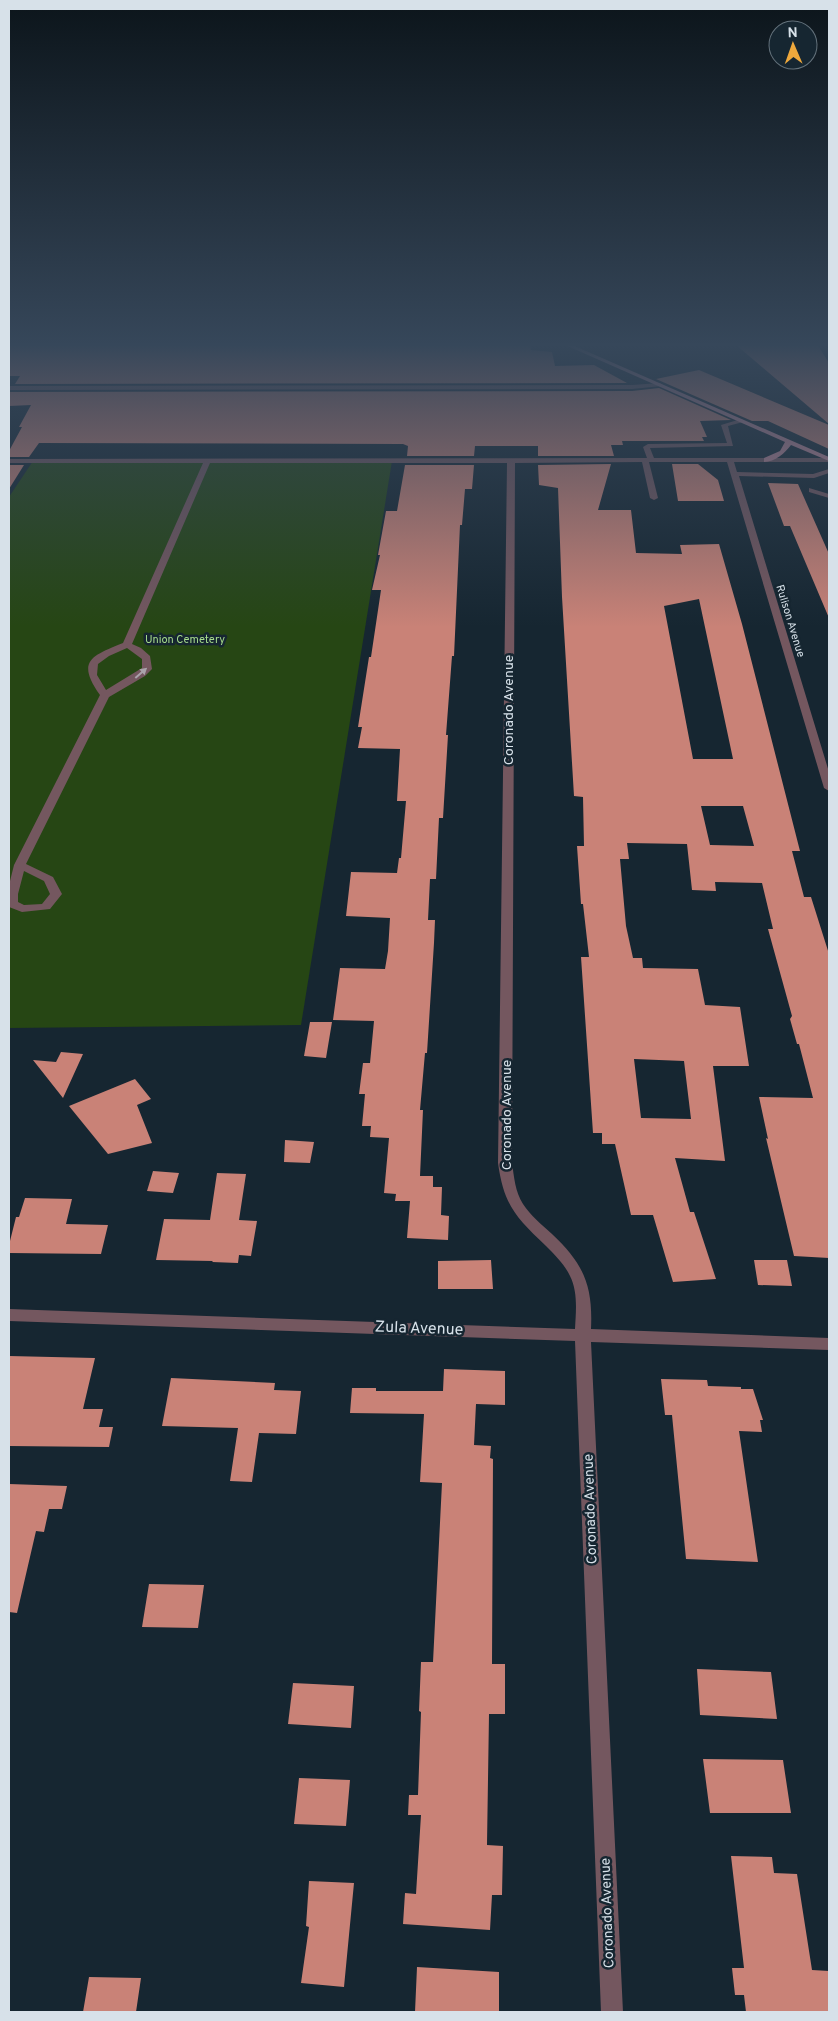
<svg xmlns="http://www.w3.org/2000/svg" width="838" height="2021" viewBox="0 0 838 2021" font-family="Overpass,sans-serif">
<rect width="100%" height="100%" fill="#162631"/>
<!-- green -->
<path fill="#264614" d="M 33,461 L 392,461 L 301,1025 L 9,1028 L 9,497 Z"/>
<!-- building -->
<path fill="#c98277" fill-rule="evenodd" d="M 9,344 L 530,344 L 531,350 L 552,352 L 555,366 L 594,365 L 627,383 L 15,384 L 20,376 L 9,376 Z
M 735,344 L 817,344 L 829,363 L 829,424 Z
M 699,370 L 829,425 L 829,449 L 768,421 L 752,421 L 656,379 Z
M 659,388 L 731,420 L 700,421 L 707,437 L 702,437 L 704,441 L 622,441 L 623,445 L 611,445 L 614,456 L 538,456 L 538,446 L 475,446 L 474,456 L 407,456 L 408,446 L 403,444 L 39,443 L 29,457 L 9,457 L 9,451 L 22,427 L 19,427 L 31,405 L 9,406 L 10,392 L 632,391 Z
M 611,464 L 598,510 L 631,510 L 636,553 L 682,554 L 680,545 L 719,544 L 742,624 L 800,851 L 792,851 L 804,897 L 811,897 L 829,954 L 829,1258 L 794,1256 L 766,1138 L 768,1139 L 759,1097 L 813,1098 L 799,1044 L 797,1044 L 790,1019 L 792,1016 L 768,929 L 773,929 L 762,883 L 715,882 L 716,891 L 692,890 L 687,844 L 627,843 L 629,859 L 620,859 L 626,926 L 633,958 L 642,958 L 643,968 L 698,969 L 705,1005 L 740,1007 L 749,1066 L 713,1066 L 725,1161 L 675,1158 L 690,1212 L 694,1212 L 716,1279 L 673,1282 L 653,1215 L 631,1215 L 615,1144 L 602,1144 L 602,1133 L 593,1133 L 581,957 L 589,957 L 583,904 L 581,904 L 577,846 L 584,846 L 583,797 L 574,796 L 562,597 L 558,488 L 539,485 L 538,465 ZM 699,599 L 733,759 L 693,759 L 664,606 ZM 701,806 L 743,806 L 754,846 L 710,845 ZM 634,1059 L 684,1061 L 691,1119 L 641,1118 Z
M 672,464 L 698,464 L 718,480 L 724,501 L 678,501 Z
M 9,465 L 24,465 L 9,489 Z
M 405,465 L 474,465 L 472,489 L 465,489 L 462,525 L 460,525 L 454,656 L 452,656 L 446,735 L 448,735 L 443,818 L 439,818 L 436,879 L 430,879 L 428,920 L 435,920 L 434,943 L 427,1053 L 425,1053 L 420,1110 L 423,1110 L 420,1176 L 433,1176 L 433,1187 L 442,1187 L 441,1215 L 449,1216 L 448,1240 L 407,1238 L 410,1201 L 395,1201 L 396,1194 L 384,1193 L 389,1138 L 370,1137 L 371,1126 L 362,1126 L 365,1094 L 359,1094 L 363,1063 L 370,1063 L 374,1021 L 333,1020 L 340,968 L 385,969 L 388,951 L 390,918 L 346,916 L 351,872 L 397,873 L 399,858 L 401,858 L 406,801 L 397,801 L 400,749 L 358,748 L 362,727 L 358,727 L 369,657 L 371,657 L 381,590 L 372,590 L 380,555 L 378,555 L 386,511 L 397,511 Z
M 768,483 L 798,484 L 829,554 L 829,618 L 790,526 L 784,526 Z
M 310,1022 L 332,1022 L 326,1058 L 304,1056 Z
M 61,1052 L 83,1054 L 63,1098 L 33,1060 L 56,1062 Z
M 135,1079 L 151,1099 L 137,1105 L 152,1143 L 108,1154 L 69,1106 Z
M 285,1140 L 314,1142 L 310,1163 L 284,1162 Z
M 153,1171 L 179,1173 L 173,1193 L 147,1191 Z
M 217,1173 L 246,1174 L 239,1220 L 257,1221 L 251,1256 L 239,1255 L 238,1263 L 212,1262 L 213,1261 L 156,1260 L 164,1219 L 210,1220 Z
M 25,1198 L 72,1199 L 66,1224 L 108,1225 L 101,1254 L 9,1253 L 9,1245 L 16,1217 L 19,1217 Z
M 491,1260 L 493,1289 L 438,1289 L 438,1261 Z
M 754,1260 L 787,1260 L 792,1286 L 758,1285 Z
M 9,1356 L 95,1358 L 83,1409 L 103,1409 L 99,1427 L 113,1427 L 109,1447 L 9,1446 Z
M 444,1369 L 505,1371 L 505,1405 L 476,1404 L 474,1445 L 491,1446 L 490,1458 L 493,1459 L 492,1664 L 505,1664 L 505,1714 L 489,1714 L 487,1845 L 503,1846 L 502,1895 L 492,1895 L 490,1930 L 403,1924 L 405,1893 L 416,1894 L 421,1815 L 408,1815 L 409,1795 L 418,1795 L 421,1712 L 419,1711 L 421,1662 L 433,1662 L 442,1483 L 420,1482 L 424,1414 L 350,1413 L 352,1388 L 376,1388 L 376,1391 L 443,1391 Z
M 171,1378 L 275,1383 L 274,1390 L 301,1391 L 296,1434 L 259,1433 L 252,1482 L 230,1481 L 238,1428 L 162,1426 Z
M 661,1379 L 707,1380 L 708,1386 L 741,1387 L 741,1389 L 753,1389 L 763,1420 L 760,1420 L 762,1432 L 739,1431 L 758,1562 L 686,1559 L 672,1415 L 665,1415 Z
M 9,1484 L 67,1486 L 62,1509 L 49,1509 L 44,1532 L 36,1531 L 17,1613 L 9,1612 Z
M 149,1584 L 204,1585 L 198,1628 L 142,1627 Z
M 697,1669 L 771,1672 L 777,1719 L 700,1715 Z
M 293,1683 L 354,1686 L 351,1728 L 288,1724 Z
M 703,1759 L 783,1760 L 791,1813 L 710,1813 Z
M 299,1778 L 350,1780 L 346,1826 L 294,1824 Z
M 731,1856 L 772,1857 L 774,1873 L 797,1874 L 812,1970 L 829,1971 L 829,2012 L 746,2012 L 744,1995 L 735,1995 L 732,1968 L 744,1968 Z
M 309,1881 L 354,1883 L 344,1987 L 301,1983 L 309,1927 L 306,1926 Z
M 417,1967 L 499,1972 L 499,2012 L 415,2012 Z
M 89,1977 L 141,1978 L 136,2012 L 83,2012 Z"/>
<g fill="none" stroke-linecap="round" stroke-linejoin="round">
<!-- minor -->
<path fill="#74575f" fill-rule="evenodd" d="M 660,383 L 663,385 L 662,386 L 632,389 L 9,390 L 9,386 L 632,385 Z
M 741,419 L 743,420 L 743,422 L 728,426 L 733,446 L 650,448 L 654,458 L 829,458 L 829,462 L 734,462 L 737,472 L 813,474 L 829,469 L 829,473 L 814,478 L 739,476 L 829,772 L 829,791 L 824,788 L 727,462 L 649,462 L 658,498 L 654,500 L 650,498 L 642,462 L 515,463 L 512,1163 C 514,1176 515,1192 523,1204 C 530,1215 542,1225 552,1234 C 584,1264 593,1286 591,1329 L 829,1338 L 829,1350 L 591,1342 L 623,2012 L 601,2012 L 575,1341 L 9,1321 L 9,1309 L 575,1329 C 576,1311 578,1292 570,1276 C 565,1265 555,1255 546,1246 C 516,1217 504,1206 498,1163 L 507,463 L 210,463 L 132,644 L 141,648 L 150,656 L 152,669 L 145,676 L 109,697 L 26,864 L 53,877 L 62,894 L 50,909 L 22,912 L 9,907 L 9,885 L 14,865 L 100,695 C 76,661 91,656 123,643 L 203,463 L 9,463 L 9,459 L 647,458 L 643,447 L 648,444 L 727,443 L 721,425 ZM 127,648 L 142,659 L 142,668 L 106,690 L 97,675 L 98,664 L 109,656 ZM 24,871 L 44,881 L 50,894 L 42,904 L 24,905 L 18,902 L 18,894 Z
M 809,488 L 829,494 L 829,498 L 809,492 Z"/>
<!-- major -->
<path fill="#c58999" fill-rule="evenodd" d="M 563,344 L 570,344 L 829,457 L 829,461 L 791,445 C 785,453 775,462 764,462 L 764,458 L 780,451 L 785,442 Z"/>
</g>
<!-- one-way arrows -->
<defs><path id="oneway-solid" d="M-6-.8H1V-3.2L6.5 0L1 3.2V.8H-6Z" transform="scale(1.25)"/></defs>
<use fill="#aaa3ab" href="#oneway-solid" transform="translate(141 673) rotate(-41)"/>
<!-- sky -->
<linearGradient id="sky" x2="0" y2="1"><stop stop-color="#0c151b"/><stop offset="0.55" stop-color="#36475a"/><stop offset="1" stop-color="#36475a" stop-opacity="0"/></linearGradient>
<rect width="838" height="627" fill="url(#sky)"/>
<g text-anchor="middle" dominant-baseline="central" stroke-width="5" stroke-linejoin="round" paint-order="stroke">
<!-- far-street labels -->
<g font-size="11" fill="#d7e1e9" stroke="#162631">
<text transform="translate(790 621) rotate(73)">Rulison Avenue</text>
</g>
<!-- far-park labels -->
<g font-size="11" fill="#a6db8c" stroke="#162631">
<text x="185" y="640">Union Cemetery</text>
</g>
<!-- street labels -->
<g font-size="14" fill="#d7e1e9" stroke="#162631">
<text transform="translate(509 710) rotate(-90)">Coronado Avenue</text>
<text transform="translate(507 1115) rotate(-90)">Coronado Avenue</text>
<text transform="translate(591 1509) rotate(-92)">Coronado Avenue</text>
<text transform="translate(608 1913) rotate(-92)">Coronado Avenue</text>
</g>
<!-- near-street labels -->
<g font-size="16" fill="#d7e1e9" stroke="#162631">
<text transform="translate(419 1329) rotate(2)">Zula Avenue</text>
</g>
</g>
<!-- border -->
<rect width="838" height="2021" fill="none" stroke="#d7e1e9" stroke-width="20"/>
<!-- north arrow -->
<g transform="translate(793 45) rotate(358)"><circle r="24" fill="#162631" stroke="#63717b"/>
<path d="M0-4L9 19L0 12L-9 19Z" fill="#eea83c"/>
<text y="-8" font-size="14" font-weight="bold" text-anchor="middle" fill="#d7e1e9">N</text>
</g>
</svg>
